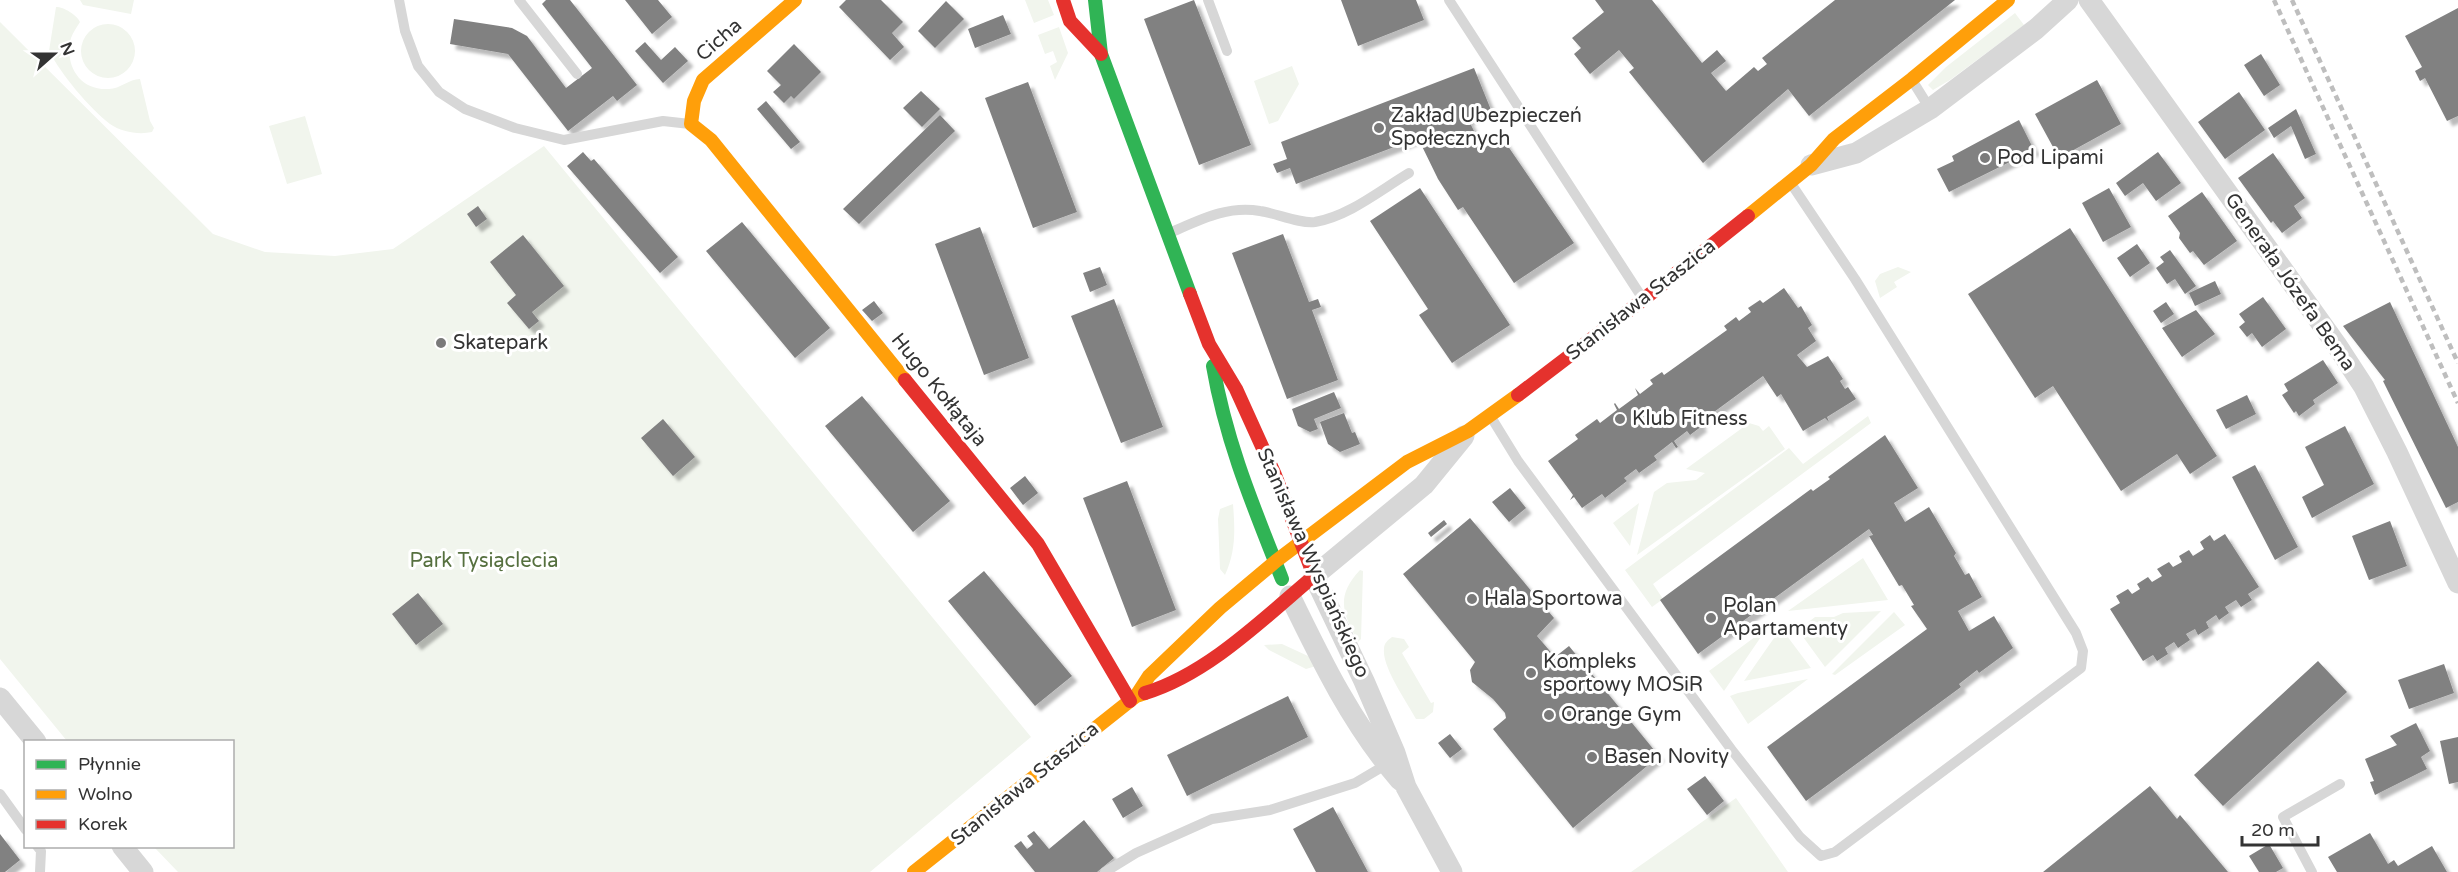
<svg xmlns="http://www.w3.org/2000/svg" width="2458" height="872" viewBox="0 0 2458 872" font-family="'Varela Round',sans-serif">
<defs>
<filter id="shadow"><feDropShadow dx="5.5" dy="5.5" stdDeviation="1.5" flood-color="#0004"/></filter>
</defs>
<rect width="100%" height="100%" fill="#fff"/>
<!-- green -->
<path fill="#f1f5ed" d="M 80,0 L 134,0 L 131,14 L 83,5 Z
M 1025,0 L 1048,0 L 1054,15 L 1034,23 Z
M 56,7 C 64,7 77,15 80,22 C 77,27 73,32 71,38 C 64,64 79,91 109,89 C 120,89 129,79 140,79 L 150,121 L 154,128 L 152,132 C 139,135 121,132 110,124 C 89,108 61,74 49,51 Z
M 2015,13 L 2024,25 L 1950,80 L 1933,90 L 1928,85 L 1946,67 Z
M 0,22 L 213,234 L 265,252 L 335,256 L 393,249 L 544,146 L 1031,737 L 870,872 L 178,872 L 154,847 L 232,846 L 232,742 L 67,741 L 0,659 Z
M81 51a27 27 0 1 1 54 0a27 27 0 1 1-54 0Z
M 1059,27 L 1068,53 L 1055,80 L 1050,66 L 1057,62 L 1053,51 L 1045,54 L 1038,35 Z
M 1292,66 L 1299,84 L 1278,121 L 1269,124 L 1254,81 Z
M 305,116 L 322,174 L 287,184 L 269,126 Z
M 1898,267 L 1911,272 L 1894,282 L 1897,287 L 1880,298 L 1875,281 L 1880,274 Z
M 1868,416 L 1871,423 L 1653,584 L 1663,599 L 1652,607 L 1625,570 L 1789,448 L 1803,464 Z
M 1749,423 L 1759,426 L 1763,431 L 1769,426 L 1785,449 L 1637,555 L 1654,492 L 1667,483 L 1696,480 L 1705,473 L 1686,469 Z
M 1639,503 L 1630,546 L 1613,523 Z
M 1233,504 C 1235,530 1236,551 1225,575 L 1220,569 L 1218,519 L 1220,509 Z
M 1863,558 L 1888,600 L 1788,611 Z
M 1360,570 L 1363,571 L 1361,639 L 1358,642 C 1343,613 1335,597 1360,570 Z
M 1881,611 L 1825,667 L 1798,630 L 1815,617 L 1834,617 L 1843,613 Z
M 1894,612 L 1905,625 L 1835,675 L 1832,674 Z
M 1767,628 L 1724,691 L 1709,671 Z
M 1781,628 L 1811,668 L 1744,681 Z
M 1392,637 L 1404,639 L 1409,647 L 1402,653 L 1431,703 L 1434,702 L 1433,712 L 1424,719 L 1416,719 C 1407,702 1382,667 1384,649 C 1384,643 1388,640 1392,637 Z
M 1282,644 L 1308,656 L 1316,666 L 1306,669 L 1269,650 L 1264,645 Z
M 1808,679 L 1748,724 L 1730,696 L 1738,693 Z
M 1736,798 L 1788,872 L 1631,872 Z"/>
<!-- building -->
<path fill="#818181" filter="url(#shadow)" d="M 546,0 L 570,0 L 637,85 L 617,101 L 613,96 L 568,131 L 508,54 L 450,44 L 454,19 L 512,28 L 527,36 L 566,88 L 592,68 L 542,4 Z
M 625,0 L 658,0 L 672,17 L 652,34 Z
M 846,0 L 881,0 L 903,22 L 892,33 L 904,47 L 890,60 L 839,7 Z
M 1194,0 L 1251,145 L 1199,165 L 1144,19 Z
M 1341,0 L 1416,0 L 1424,20 L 1358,46 Z
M 1595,0 L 1652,0 L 1702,63 L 1717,50 L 1726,61 L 1711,73 L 1726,91 L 1754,67 L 1758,71 L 1767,64 L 1762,58 L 1835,0 L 1955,0 L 1809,116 L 1788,89 L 1703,163 L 1629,72 L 1634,68 L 1619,50 L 1590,74 L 1574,54 L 1581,48 L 1572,38 L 1604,12 Z
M 946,1 L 964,19 L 935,48 L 918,31 Z
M 2458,8 L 2458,116 L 2447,121 L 2425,78 L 2420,81 L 2415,71 L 2422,67 L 2405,36 Z
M 1003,15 L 1011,34 L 975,48 L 968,29 Z
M 645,42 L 661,60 L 675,47 L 688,61 L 663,83 L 635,51 Z
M 794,44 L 821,72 L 794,99 L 791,96 L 784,103 L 773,92 L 781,85 L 767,71 Z
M 2261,54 L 2280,85 L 2264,96 L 2244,65 Z
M 1474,68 L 1491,110 L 1468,119 L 1483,149 L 1501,136 L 1574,243 L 1514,283 L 1463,207 L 1458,210 L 1438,179 L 1418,138 L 1296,184 L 1290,168 L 1277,173 L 1273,164 L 1287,159 L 1281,142 Z
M 2097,80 L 2121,124 L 2059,158 L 2035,114 Z
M 1028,82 L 1077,212 L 1033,228 L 985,98 Z
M 921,91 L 940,109 L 922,127 L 903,108 Z
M 2239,92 L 2265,130 L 2225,159 L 2198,122 Z
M 766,101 L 800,142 L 791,149 L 757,109 Z
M 2296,109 L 2316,154 L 2305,159 L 2291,126 L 2274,138 L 2268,128 Z
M 940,115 L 955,131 L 859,224 L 843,209 Z
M 2019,120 L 2034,150 L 1949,192 L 1937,169 L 1954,161 L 1952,156 Z
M 583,152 L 591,161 L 594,159 L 678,257 L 660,273 L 567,166 Z
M 2158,152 L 2181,183 L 2156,201 L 2143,183 L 2125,196 L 2116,183 Z
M 2273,153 L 2305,198 L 2294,206 L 2302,218 L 2282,233 L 2273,221 L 2271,223 L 2238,178 Z
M 1420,188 L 1510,325 L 1452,363 L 1419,315 L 1428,309 L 1370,221 Z
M 2109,188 L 2131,227 L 2103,242 L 2082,203 Z
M 2202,192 L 2237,241 L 2204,265 L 2193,251 L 2190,253 L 2179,238 L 2180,233 L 2168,216 Z
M 478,206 L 487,219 L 476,227 L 467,214 Z
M 742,222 L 830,328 L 795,358 L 706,251 Z
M 980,227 L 1029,358 L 984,375 L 935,244 Z
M 2070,228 L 2217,456 L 2190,474 L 2177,454 L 2121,491 L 2053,386 L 2035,398 L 1968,294 Z
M 1283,234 L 1309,302 L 1318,299 L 1321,307 L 1312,310 L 1338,380 L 1287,399 L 1232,253 Z
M 523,235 L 564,286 L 532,312 L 539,321 L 529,329 L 507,303 L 516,295 L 490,262 Z
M 2137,244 L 2150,263 L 2130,277 L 2117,258 Z
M 2170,250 L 2196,286 L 2185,294 L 2175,279 L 2167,284 L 2156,268 L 2164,262 L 2160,257 Z
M 1100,267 L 1107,285 L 1090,292 L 1083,273 Z
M 2215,281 L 2221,294 L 2195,306 L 2189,293 Z
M 1784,288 L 1798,308 L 1801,306 L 1812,325 L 1808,328 L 1816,341 L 1797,355 L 1807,367 L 1828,356 L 1843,379 L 1840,381 L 1845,389 L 1848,387 L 1856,399 L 1827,417 L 1829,422 L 1825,418 L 1803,431 L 1781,394 L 1777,397 L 1763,376 L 1699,423 L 1702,426 L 1690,435 L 1687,431 L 1674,441 L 1678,447 L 1676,448 L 1672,442 L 1654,456 L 1657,460 L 1639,473 L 1636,469 L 1624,478 L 1627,481 L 1605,498 L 1602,494 L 1582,508 L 1574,497 L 1570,500 L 1573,495 L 1548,461 L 1578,439 L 1575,435 L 1597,419 L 1600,423 L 1617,410 L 1614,404 L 1615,403 L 1619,409 L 1638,395 L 1635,388 L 1640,394 L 1653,384 L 1650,380 L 1662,372 L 1664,375 L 1727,330 L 1724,326 L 1736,317 L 1739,321 L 1751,312 L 1748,308 L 1760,300 L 1763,303 Z
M 2263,297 L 2286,329 L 2262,347 L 2252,333 L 2247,337 L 2239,327 L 2245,322 L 2239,314 Z
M 1114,299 L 1163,427 L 1121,443 L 1071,316 Z
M 874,301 L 883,313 L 872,321 L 862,310 Z
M 2166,302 L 2174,314 L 2161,323 L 2153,311 Z
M 2390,302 L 2458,447 L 2458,502 L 2446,508 L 2383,381 L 2385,380 L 2343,326 Z
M 2196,310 L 2215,334 L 2182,357 L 2162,328 Z
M 2323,360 L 2338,383 L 2313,400 L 2315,404 L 2299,416 L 2296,411 L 2294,413 L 2282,395 L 2288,391 L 2284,384 Z
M 1334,392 L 1341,408 L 1314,419 L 1318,429 L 1310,432 L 1298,426 L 1292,409 Z
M 2247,395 L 2256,414 L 2226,429 L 2216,410 Z
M 862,396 L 950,501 L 913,532 L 825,426 Z
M 1344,413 L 1352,433 L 1355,432 L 1360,444 L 1340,452 L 1328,444 L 1320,422 Z
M 663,419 L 695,457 L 673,476 L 641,438 Z
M 2345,426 L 2374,484 L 2312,518 L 2302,497 L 2324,485 L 2305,447 Z
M 1885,435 L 1918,488 L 1894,503 L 1905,522 L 1929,507 L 1956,553 L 1954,556 L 1965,575 L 1969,573 L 1982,597 L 1958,611 L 1969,631 L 1994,616 L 2013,648 L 1979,673 L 1977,670 L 1959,684 L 1961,687 L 1806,801 L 1767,747 L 1927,629 L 1911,606 L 1914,605 L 1902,585 L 1899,586 L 1869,536 L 1873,535 L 1869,529 L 1698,654 L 1660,600 L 1811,489 L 1813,491 L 1830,479 L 1828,477 Z
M 2255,465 L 2298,547 L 2275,560 L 2232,477 Z
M 1025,476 L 1038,493 L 1023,505 L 1010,488 Z
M 1127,481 L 1176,610 L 1132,627 L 1083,498 Z
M 1510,488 L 1526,508 L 1509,522 L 1492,502 Z
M 1470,518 L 1554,618 L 1537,636 L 1555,657 L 1569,646 L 1659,756 L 1573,828 L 1493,729 L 1506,718 L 1505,713 L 1493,699 L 1472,682 L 1470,670 L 1475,662 L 1403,574 Z
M 1444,520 L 1447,524 L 1431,537 L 1428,533 Z
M 2390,521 L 2407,566 L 2369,580 L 2352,536 Z
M 2225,534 L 2259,587 L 2248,594 L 2252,600 L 2241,607 L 2236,600 L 2225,607 L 2229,613 L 2219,620 L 2216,615 L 2206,622 L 2209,628 L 2198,635 L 2195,629 L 2186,634 L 2190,640 L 2178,648 L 2174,642 L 2165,648 L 2168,654 L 2157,661 L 2153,655 L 2143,661 L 2110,609 L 2120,603 L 2116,596 L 2128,589 L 2132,594 L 2140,589 L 2137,584 L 2148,577 L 2152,582 L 2162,576 L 2157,569 L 2169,562 L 2173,567 L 2182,562 L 2179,556 L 2189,550 L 2193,556 L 2204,549 L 2200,542 L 2210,535 L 2214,541 Z
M 984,571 L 1072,676 L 1035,706 L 948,601 Z
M 418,593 L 443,624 L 416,645 L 392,614 Z
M 2318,661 L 2347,692 L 2223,806 L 2194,775 Z
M 2444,664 L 2454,693 L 2409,709 L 2398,680 Z
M 1288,696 L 1308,737 L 1187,796 L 1167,755 Z
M 2416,723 L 2430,751 L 2421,757 L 2427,769 L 2375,795 L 2370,782 L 2374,781 L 2365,759 L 2397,745 L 2390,736 Z
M 1450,734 L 1462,749 L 1450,758 L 1438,743 Z
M 2458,737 L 2458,782 L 2449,784 L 2440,741 Z
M 1705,776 L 1724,801 L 1707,815 L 1687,789 Z
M 2150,786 L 2177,819 L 2180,815 L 2228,872 L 2043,872 Z
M 1132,787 L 1143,806 L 1123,818 L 1112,799 Z
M 1333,807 L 1368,872 L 1316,872 L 1293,829 Z
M 1084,820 L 1114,858 L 1097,872 L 1035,872 L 1014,846 L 1021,841 L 1027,849 L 1031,846 L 1033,844 L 1027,836 L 1034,831 L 1049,849 Z
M 2370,833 L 2388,864 L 2394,860 L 2398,866 L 2432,846 L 2447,872 L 2337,872 L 2328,857 Z
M 0,834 L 20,860 L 5,872 L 0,872 Z
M 2269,844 L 2283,868 L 2276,872 L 2259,872 L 2249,856 Z"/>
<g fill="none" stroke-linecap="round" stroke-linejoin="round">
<!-- lane -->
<path stroke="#d7d7d7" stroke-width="10" d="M 399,0 L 405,31 L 418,66 L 439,92 L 465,109 L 515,128 L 564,140 L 663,121 L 690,124
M 519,0 L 577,74
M 1208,0 L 1227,51
M 1449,0 L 1643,299
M 1912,80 L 1930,109
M 1167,234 C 1198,221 1226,205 1260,211 C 1275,213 1300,224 1315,222 C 1349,216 1379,191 1409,173
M 1491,417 L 1518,461 L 1731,749 L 1800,837 L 1821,856 L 1835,852 L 2081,668 L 2083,651 L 2076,633 L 1855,279 L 1790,182
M 0,794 L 26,830
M 37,846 L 41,851 L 40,872
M 1105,872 L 1136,853 L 1212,819 L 1270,810 L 1355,783 L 1389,763
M 2312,872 L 2283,817 L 2340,784"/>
<!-- street -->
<path stroke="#d7d7d7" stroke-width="21" d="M 2089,0 L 2336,344 L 2364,387 L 2397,452 L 2458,583
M 1811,165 L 1856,153 L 1930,109 L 2036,29 L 2068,0
M 1290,596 C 1321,660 1353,726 1400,780
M 0,698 L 36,742
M 122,846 L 143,872
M 1452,872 L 1406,787 L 1395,753 L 1364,681 L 1314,576 L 1424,485 L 1464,436"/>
<!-- fast -->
<path stroke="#30b455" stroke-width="14" d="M 1095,0 L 1101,54 L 1190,294
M 1213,366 C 1226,442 1254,508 1282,579"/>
<!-- slow -->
<path stroke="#ff9f0a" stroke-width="14" d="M 795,0 L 703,80 L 694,101 L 691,124 L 711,140 L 905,380
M 1748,216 L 1811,165 L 1834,139 L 1912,79 L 2008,0
M 1136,696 L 1149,676 L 1220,608 L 1276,561 L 1407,462 L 1468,431 L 1518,395
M 914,872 L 1136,696 L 1145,693"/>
<!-- jam -->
<path stroke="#e5322d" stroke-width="14" d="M 1063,0 L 1070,21 L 1101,54
M 905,380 L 1038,544 L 1130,701
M 1518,395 L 1644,299 L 1748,216
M 1145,693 C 1208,674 1264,618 1314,576 L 1275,475 L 1236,389 L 1209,344 L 1190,294"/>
<!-- rail -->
<path stroke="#bebebe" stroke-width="4.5" stroke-dasharray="6 4.5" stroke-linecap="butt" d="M 2274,0 L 2458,403
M 2292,0 L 2458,363"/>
</g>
<!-- markers -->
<g fill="#7a7a7a" stroke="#fff" stroke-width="2">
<circle cx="1379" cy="128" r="6"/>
<circle cx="1985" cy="158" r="6"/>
<circle cx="441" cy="343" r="6"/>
<circle cx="1620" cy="419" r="6"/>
<circle cx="1472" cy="599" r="6"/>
<circle cx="1711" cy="618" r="6"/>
<circle cx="1531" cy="673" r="6"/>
<circle cx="1549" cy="715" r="6"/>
<circle cx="1592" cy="757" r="6"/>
</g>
<g text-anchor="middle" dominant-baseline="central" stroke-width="6" stroke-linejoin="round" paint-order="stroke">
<!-- street labels -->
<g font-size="20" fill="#333" stroke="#fff">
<text transform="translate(719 40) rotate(-41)">Cicha</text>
<text transform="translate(2290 282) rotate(55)">Generała Józefa Bema</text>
<text transform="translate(1641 300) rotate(-38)">Stanisława Staszica</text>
<text transform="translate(939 390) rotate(51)">Hugo Kołłątaja</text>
<text transform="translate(1313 563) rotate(66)">Stanisława Wyspiańskiego</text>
<text transform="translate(1025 784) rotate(-39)">Stanisława Staszica</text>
</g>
<!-- poi labels -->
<g font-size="20" fill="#333" stroke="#fff" text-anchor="start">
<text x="1391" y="116">Zakład Ubezpieczeń<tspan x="1391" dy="23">Społecznych</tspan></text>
<text x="1997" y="158">Pod Lipami</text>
<text x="453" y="343">Skatepark</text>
<text x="1632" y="419">Klub Fitness</text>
<text x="1484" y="599">Hala Sportowa</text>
<text x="1723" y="606">Polan<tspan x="1723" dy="23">Apartamenty</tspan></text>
<text x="1543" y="662">Kompleks<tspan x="1543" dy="23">sportowy MOSiR</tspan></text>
<text x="1561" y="715">Orange Gym</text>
<text x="1604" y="757">Basen Novity</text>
</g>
<!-- park labels -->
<g font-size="20" fill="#56703f" stroke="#fff">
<text x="484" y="561">Park Tysiąclecia</text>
</g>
</g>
<!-- legend -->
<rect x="24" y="740" width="210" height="108" fill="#ffffff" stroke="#adadad" stroke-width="1.5"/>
<rect x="36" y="760" width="30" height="9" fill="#30b455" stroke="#adadad" stroke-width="1.5"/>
<text x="78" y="770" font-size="18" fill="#333333">Płynnie</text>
<rect x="36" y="790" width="30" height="9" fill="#ff9f0a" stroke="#adadad" stroke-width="1.5"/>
<text x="78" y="800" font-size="18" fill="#333333">Wolno</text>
<rect x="36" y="820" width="30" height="9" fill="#e5322d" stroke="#adadad" stroke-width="1.5"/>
<text x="78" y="830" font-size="18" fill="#333333">Korek</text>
<!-- north arrow -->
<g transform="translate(54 54) rotate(69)" stroke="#ffffff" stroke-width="4.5" paint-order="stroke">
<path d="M0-4.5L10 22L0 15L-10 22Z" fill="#333333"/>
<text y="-9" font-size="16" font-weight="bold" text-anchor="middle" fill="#333333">N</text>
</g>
<!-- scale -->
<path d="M2242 836v9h76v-9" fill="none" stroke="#333333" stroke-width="3"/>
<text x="2251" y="836" font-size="18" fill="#333333" stroke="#ffffff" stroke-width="4.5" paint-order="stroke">20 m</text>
</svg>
